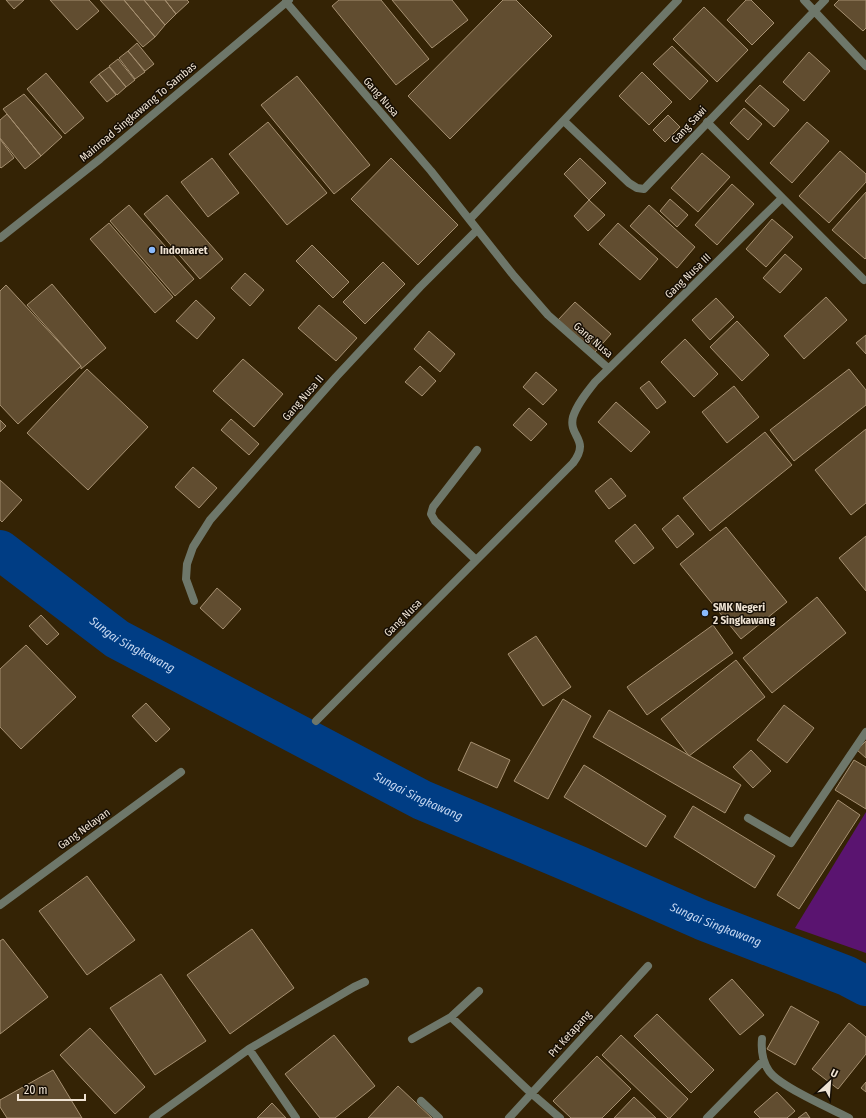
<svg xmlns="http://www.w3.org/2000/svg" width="866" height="1118" viewBox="0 0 866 1118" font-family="'Fira Sans Condensed',sans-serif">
<rect width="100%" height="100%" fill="#342305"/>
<!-- green -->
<path fill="#5a1470" d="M 866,812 L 866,953 L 795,928 Z"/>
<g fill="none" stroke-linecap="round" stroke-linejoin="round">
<!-- river -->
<path stroke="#003d84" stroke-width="40" id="s1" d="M 0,550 L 117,639 L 422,800 L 579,866 L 702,920 L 847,976 L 866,986"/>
</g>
<!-- building -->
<path fill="#614d30" stroke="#a69071" d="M 6,0 L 24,0 L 14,9 Z
M 50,0 L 89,0 L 99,11 L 77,30 Z
M 100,0 L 124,0 L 155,37 L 143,47 Z
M 124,0 L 144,0 L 165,25 L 155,37 Z
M 144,0 L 165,0 L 176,14 L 165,25 Z
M 165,0 L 187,0 L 189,2 L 176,14 Z
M 339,0 L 381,0 L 429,59 L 396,85 L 332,6 Z
M 392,0 L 452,0 L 468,20 L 432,48 Z
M 503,0 L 516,0 L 552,36 L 450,139 L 408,96 Z
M 746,0 L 751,0 L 774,23 L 752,45 L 727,20 Z
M 839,0 L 866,0 L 866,28 L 863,31 L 834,5 Z
M 704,7 L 748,50 L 717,82 L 673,39 Z
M 137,43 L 154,64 L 145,71 L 128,51 Z
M 672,46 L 708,81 L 690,100 L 653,64 Z
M 128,51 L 145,72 L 135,79 L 119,58 Z
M 809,52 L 830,71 L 804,101 L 783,82 Z
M 118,59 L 135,80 L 126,87 L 109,66 Z
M 109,67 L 126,87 L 117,95 L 99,74 Z
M 642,72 L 672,102 L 649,125 L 619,96 Z
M 46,73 L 84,118 L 65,134 L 27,89 Z
M 99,74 L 116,95 L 107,102 L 90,82 Z
M 297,76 L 370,165 L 334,194 L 261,105 Z
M 760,85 L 789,110 L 774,127 L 745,101 Z
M 24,94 L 62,137 L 41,156 L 3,109 Z
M 744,108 L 762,124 L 748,140 L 730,123 Z
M 7,114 L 41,156 L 25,169 L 0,138 L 0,120 Z
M 668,115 L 680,127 L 665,142 L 653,130 Z
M 268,122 L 327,193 L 287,225 L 229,154 Z
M 807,122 L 829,141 L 792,183 L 770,163 Z
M 0,139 L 14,158 L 1,168 L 0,167 Z
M 840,151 L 866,174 L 866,182 L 829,223 L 799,196 Z
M 702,153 L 730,177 L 698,212 L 671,188 Z
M 212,158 L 239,193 L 208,217 L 181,182 Z
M 391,158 L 458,225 L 418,265 L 351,199 Z
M 580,158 L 606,183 L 589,200 L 564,174 Z
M 732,184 L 754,204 L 717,245 L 695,225 Z
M 866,192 L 866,258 L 865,259 L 832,230 Z
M 167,195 L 223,259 L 200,279 L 144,214 Z
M 670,199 L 688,215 L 677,227 L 660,211 Z
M 589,200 L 605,215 L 588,231 L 574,216 Z
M 129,205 L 194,279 L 175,296 L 110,221 Z
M 649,205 L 695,247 L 677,268 L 630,226 Z
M 772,219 L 793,237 L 766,267 L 746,249 Z
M 109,223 L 173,297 L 155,313 L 90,239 Z
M 618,223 L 658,259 L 640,280 L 599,244 Z
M 312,245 L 349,282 L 333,298 L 296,261 Z
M 785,254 L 802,269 L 780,293 L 763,278 Z
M 383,262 L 405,284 L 365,324 L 343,302 Z
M 245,273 L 264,290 L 250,306 L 231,288 Z
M 52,284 L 106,348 L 81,369 L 81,366 L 27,305 Z
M 6,285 L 81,366 L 18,424 L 0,405 L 0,291 Z
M 826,297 L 847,320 L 804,359 L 784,336 Z
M 716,298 L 734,317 L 710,340 L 692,320 Z
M 196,300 L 215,318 L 197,339 L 176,321 Z
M 575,302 L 611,334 L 595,352 L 558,320 Z
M 319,305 L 357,338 L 336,361 L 298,328 Z
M 737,321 L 769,355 L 742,381 L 710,347 Z
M 429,331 L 455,354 L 440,372 L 414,349 Z
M 866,335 L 866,354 L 856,343 Z
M 685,339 L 718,374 L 694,397 L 661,362 Z
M 243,359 L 283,394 L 254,427 L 213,391 Z
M 420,366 L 436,381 L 422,396 L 405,382 Z
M 87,369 L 148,427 L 88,490 L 27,433 Z
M 849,369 L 866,390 L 866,405 L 794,461 L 770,430 Z
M 536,372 L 557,390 L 543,405 L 523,387 Z
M 649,381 L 666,402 L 657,409 L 640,388 Z
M 734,386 L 759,417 L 727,443 L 702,412 Z
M 616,402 L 650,432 L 631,452 L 598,422 Z
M 529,408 L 547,424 L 531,441 L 513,425 Z
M 231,419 L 259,444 L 249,455 L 221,430 Z
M 0,420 L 6,426 L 0,432 Z
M 866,429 L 866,503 L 851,515 L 815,470 Z
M 765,432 L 792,465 L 710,531 L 683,498 Z
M 193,467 L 217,488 L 199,508 L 175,487 Z
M 611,478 L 626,496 L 609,509 L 595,491 Z
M 0,480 L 22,500 L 2,522 L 0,520 Z
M 678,515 L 694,534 L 677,548 L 662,529 Z
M 635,524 L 654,548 L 634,564 L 615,541 Z
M 726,527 L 787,602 L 741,639 L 680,564 Z
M 866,536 L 866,591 L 839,558 Z
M 217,588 L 241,609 L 223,629 L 200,608 Z
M 817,597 L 846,633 L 772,693 L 743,658 Z
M 41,615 L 59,634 L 47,645 L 29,626 Z
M 713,625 L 733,653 L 647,715 L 627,687 Z
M 536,636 L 571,687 L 543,706 L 508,654 Z
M 26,645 L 76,697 L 21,749 L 0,727 L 0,669 Z
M 736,660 L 765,697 L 689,756 L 661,719 Z
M 563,699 L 591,716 L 548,799 L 514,781 Z
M 146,703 L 170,729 L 156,742 L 132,716 Z
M 784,705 L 814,728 L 787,763 L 757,740 Z
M 609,710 L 741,785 L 725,813 L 593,737 Z
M 866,741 L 866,758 L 857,750 Z
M 471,742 L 510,760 L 497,788 L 458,770 Z
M 751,750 L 771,771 L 753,788 L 733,767 Z
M 854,760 L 866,767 L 866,809 L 835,790 Z
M 584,765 L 666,816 L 646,847 L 564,797 Z
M 838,800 L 860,815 L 799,909 L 777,895 Z
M 693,806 L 775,856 L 755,888 L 674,837 Z
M 87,876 L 135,940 L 87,975 L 39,911 Z
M 252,929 L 294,988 L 230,1034 L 187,975 Z
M 3,939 L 48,997 L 0,1034 L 0,941 Z
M 161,974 L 206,1041 L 155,1075 L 110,1008 Z
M 732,979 L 764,1015 L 740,1035 L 709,999 Z
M 791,1006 L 819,1022 L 795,1065 L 767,1049 Z
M 657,1014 L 714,1070 L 691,1093 L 634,1036 Z
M 849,1023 L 866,1037 L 866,1054 L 838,1089 L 812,1069 Z
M 90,1028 L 145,1087 L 115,1114 L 60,1055 Z
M 334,1035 L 375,1086 L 335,1118 L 320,1118 L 285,1074 Z
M 621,1035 L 688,1099 L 670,1118 L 668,1118 L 602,1055 Z
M 597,1056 L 631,1089 L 602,1118 L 571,1118 L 553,1101 Z
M 53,1070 L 82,1118 L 7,1118 L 0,1107 L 0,1100 Z
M 866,1082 L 866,1092 L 861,1088 Z
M 398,1086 L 432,1118 L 368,1118 Z
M 777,1092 L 795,1111 L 787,1118 L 760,1118 L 754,1112 Z
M 634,1097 L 656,1118 L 614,1118 Z
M 272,1103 L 286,1118 L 257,1118 Z
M 806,1112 L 810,1118 L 798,1118 Z"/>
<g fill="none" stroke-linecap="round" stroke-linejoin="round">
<!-- service -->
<path stroke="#6e776a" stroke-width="8" d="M 748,818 L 791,843 L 866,732
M 421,1101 L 439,1118"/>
<!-- minor -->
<path stroke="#6e776a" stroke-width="8" d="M 804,0 L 866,66
M 286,2 L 431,171 L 514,276 L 548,315 L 608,368
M 564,121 L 629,183 L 637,188 L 644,189 L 825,0
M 707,122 L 864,280
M 470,219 L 678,0
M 476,560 L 435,521 L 431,514 L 433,507 L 477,450
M 194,601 L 186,579 L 187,564 L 193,547 L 210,520 L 336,377 L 420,287 L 477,230
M 316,721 L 573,463 C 591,439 568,437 573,417 C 577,404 587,392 595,382 L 782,198
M 0,905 L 181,772
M 451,1017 L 479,991
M 412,1039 L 451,1017 L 531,1093 L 560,1118
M 762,1039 C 761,1050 762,1061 769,1071 C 779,1086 830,1108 849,1118
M 249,1049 L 296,1118
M 153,1118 L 249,1049 L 354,987 L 365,982
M 509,1118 L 648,966
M 707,1118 L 763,1061"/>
<!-- tertiary -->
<path stroke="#6e776a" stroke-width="8" d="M 0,238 L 100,159 L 289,0"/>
</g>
<!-- markers -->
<g fill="#8abafc" stroke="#160e04" stroke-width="1.5">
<circle cx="152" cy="250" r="4"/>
<circle cx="705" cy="613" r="4"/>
</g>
<g text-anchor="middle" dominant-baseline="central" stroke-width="3" stroke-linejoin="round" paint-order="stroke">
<!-- street labels -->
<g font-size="11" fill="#efe3d3" stroke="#160e04">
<text transform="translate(381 97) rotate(49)">Gang Nusa</text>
<text transform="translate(138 112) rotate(-40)">Mainroad Singkawang To Sambas</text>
<text transform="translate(689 125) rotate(-47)">Gang Sawi</text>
<text transform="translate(688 276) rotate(-44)">Gang Nusa III</text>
<text transform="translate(593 340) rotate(41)">Gang Nusa</text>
<text transform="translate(303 398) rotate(-49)">Gang Nusa II</text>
<text transform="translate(403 618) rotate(-45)">Gang Nusa</text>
<text transform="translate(84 829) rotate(-36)">Gang Nelayan</text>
<text transform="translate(570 1034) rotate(-48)">Prt Ketapang</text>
</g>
<!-- poi labels -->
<g font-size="11" font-weight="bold" fill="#efe3d3" stroke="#160e04" text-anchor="start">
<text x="160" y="250">Indomaret</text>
<text x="713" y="607">SMK Negeri<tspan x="713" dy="13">2 Singkawang</tspan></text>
</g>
<!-- water labels -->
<g font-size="12" font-style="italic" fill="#c7d9f2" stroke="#160e04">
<text stroke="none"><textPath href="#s1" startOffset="163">Sungai Singkawang</textPath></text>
<text stroke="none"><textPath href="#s1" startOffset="487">Sungai Singkawang</textPath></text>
<text stroke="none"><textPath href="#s1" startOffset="811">Sungai Singkawang</textPath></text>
</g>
</g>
<!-- north arrow -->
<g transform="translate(830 1082) rotate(26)" stroke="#160e04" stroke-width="3" paint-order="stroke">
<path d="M0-3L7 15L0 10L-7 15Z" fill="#efe3d3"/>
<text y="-6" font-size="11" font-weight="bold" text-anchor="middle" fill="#efe3d3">U</text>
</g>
<!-- scale -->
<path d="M18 1094v6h67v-6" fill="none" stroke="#efe3d3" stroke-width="2"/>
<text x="24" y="1094" font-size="12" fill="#efe3d3" stroke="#160e04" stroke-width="3" paint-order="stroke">20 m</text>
</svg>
